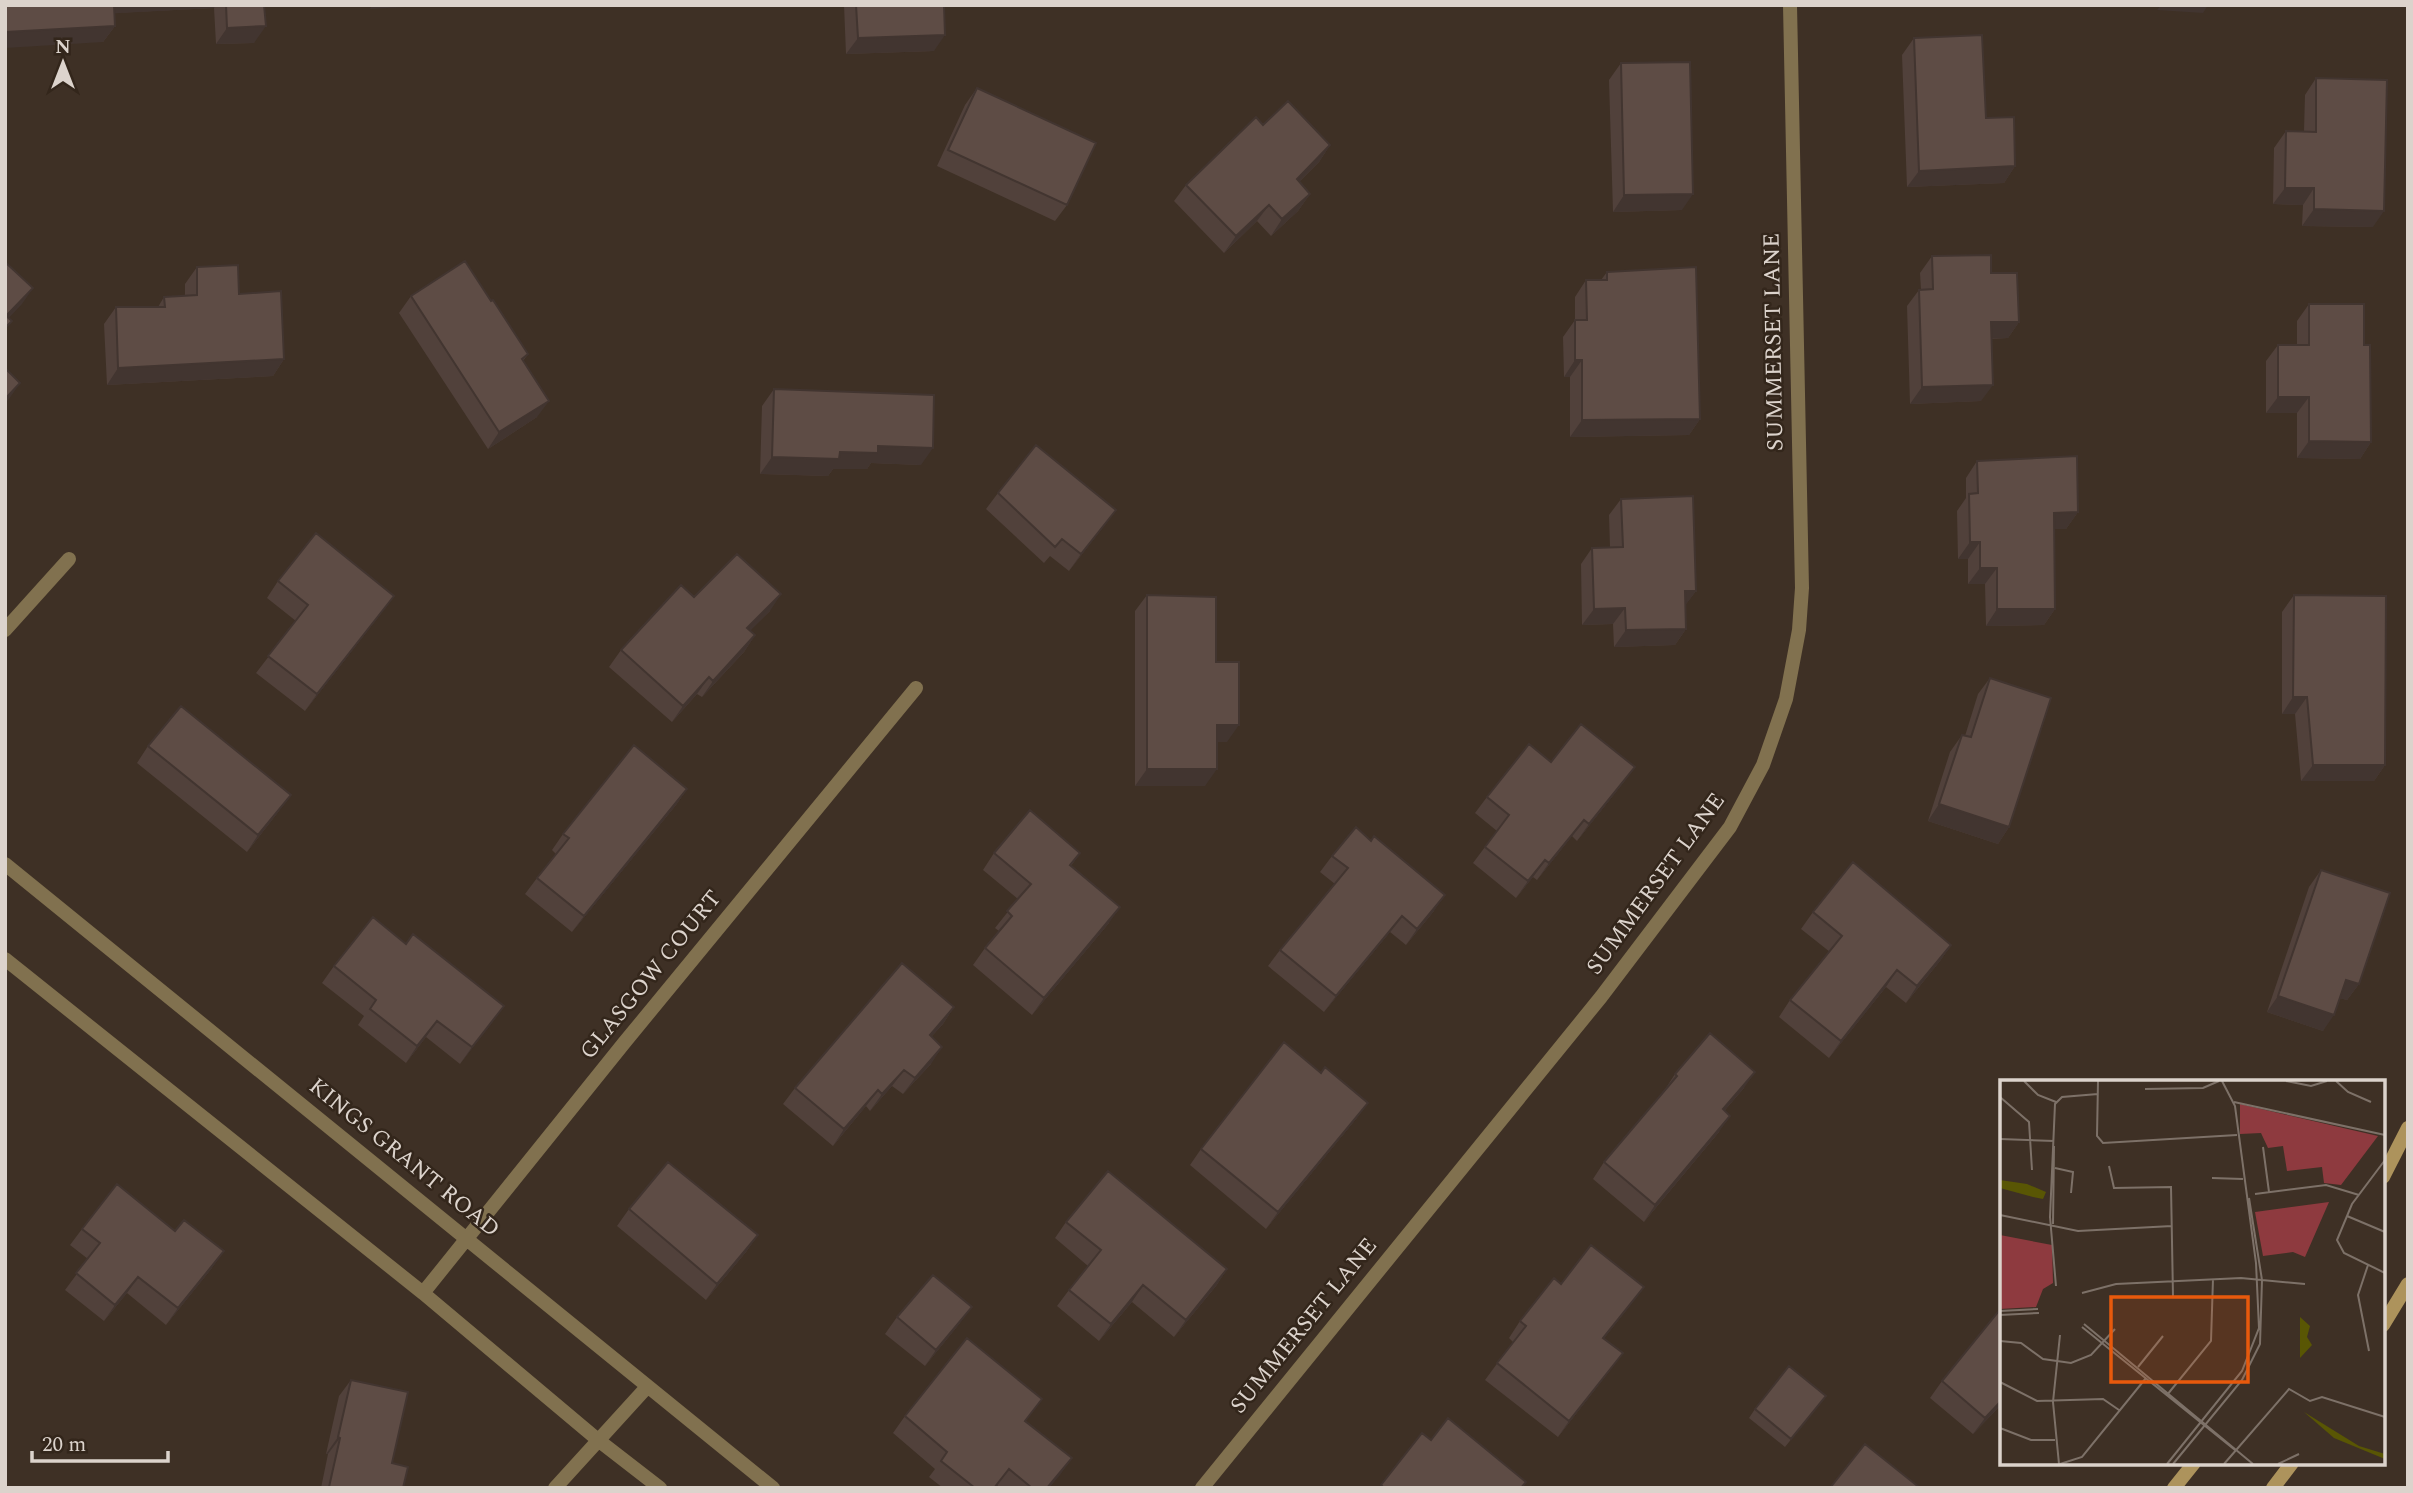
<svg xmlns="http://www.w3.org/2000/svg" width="2413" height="1493" viewBox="0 0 2413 1493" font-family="Spectral,serif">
<rect width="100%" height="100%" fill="#3e3025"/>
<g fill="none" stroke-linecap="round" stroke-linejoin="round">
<!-- street -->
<path stroke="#81714f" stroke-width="14" d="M 5,630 L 69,559
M 5,864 L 773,1488
M 5,959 L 423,1293 L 598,1440 L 660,1488
M 423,1293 L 624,1043 L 916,688
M 555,1488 L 647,1387
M 1202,1488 L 1601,997 L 1730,827 L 1763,765 L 1786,699 L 1799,630 L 1802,588 L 1790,5"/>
<!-- secondary -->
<path stroke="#ad935c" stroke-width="14" d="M 2383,1177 L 2408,1128
M 2383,1325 L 2408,1284
M 2174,1488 L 2194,1463
M 2273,1488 L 2292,1463"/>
</g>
<!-- wall -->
<path fill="#51413b" d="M 5,5 L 266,5 L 264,5 L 254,43 L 216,44 L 214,8 L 114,13 L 115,26 L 103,42 Z
M 844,5 L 944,5 L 934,51 L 846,54 Z
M 1914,38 L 1986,118 L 2015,166 L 2004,183 L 1907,187 L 1902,55 Z
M 1621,63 L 1682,210 L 1613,212 L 1609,80 Z
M 2316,78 L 2373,227 L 2302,226 L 2303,205 L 2273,204 L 2274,148 L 2286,131 L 2304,131 L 2305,95 Z
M 977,88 L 1067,205 L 1055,221 L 937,166 L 965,105 Z
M 1263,125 L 1330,145 L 1319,162 L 1299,182 L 1310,194 L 1298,211 L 1271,236 L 1257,221 L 1224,253 L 1174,201 L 1186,185 Z
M 1932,256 L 1991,273 L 2019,322 L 2008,338 L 1991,339 L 1981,401 L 1910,404 L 1907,306 L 1919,290 L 1921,290 L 1920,273 Z
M 197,267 L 239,294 L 284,359 L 273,376 L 107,385 L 104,324 L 116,307 L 158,307 L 164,297 L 185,296 L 185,284 Z
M 1607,272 L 1700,419 L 1689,435 L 1570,437 L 1570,377 L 1564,377 L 1563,337 L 1575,320 L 1575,297 L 1586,280 L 1601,280 Z
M 411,296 L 528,354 L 523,361 L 537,417 L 488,449 L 399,313 Z
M 2309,304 L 2364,345 L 2371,442 L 2360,459 L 2297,458 L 2297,413 L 2266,413 L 2266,361 L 2278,345 L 2297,345 L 2297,321 Z
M 774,389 L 921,465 L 871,463 L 867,469 L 833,469 L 828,476 L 760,474 L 762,406 Z
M 1977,461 L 2078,512 L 2066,529 L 2054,529 L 2055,609 L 2044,625 L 1986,626 L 1985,584 L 1968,584 L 1968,559 L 1958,559 L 1957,511 L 1966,498 L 1966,478 Z
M 998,493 L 1116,510 L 1069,571 L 1050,556 L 1044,563 L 986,509 Z
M 1621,499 L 1696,591 L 1685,605 L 1686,629 L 1675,645 L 1614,647 L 1613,624 L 1582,625 L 1581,564 L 1592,548 L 1610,547 L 1609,515 Z
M 278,581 L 394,596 L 382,612 L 305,711 L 256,673 L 296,621 L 267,598 Z
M 1147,595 L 1216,662 L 1227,742 L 1217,742 L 1205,786 L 1135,786 L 1135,611 Z
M 2294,595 L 2385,765 L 2374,781 L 2301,781 L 2295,714 L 2282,714 L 2282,612 Z
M 694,597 L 770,611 L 750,630 L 755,635 L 744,652 L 702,697 L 697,694 L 672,722 L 609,667 L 621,650 Z
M 1990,678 L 2009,827 L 1998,844 L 1928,821 L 1950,752 L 1962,735 L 1965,736 L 1978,694 Z
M 148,746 L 279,811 L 247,852 L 137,763 Z
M 1551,762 L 1635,767 L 1623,783 L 1577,841 L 1572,836 L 1537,880 L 1533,877 L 1516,898 L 1473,863 L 1497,831 L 1475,813 L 1487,797 Z
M 687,789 L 676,805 L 572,932 L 525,894 L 537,878 L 556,854 L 552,850 L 563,834 Z
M 994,853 L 1080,853 L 1071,866 L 1109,923 L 1032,1015 L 973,965 L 985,948 L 999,931 L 995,928 L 1018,899 L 983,870 Z
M 1332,856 L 1434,911 L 1406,945 L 1390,932 L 1324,1012 L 1268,966 L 1280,950 L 1335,884 L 1320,872 Z
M 2321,870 L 2359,984 L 2347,1000 L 2340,998 L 2323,1031 L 2267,1012 L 2309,887 Z
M 1813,912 L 1951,945 L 1940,961 L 1906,1003 L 1886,987 L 1829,1058 L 1779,1017 L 1790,1000 L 1830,952 L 1801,929 Z
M 406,944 L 504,1006 L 460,1064 L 426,1037 L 406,1063 L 358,1025 L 364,1016 L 322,983 L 334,966 Z
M 954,1007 L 943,1024 L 931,1037 L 931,1064 L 903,1094 L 892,1086 L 870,1111 L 866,1106 L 833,1146 L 783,1104 L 795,1088 Z
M 1321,1073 L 1368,1103 L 1356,1119 L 1266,1229 L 1190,1165 L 1201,1149 Z
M 1675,1074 L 1744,1088 L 1725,1110 L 1719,1132 L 1644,1222 L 1593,1179 L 1604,1162 L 1665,1091 L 1664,1091 Z
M 629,1209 L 758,1235 L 746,1252 L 706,1300 L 617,1226 Z
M 1066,1222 L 1227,1269 L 1216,1286 L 1174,1337 L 1132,1302 L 1099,1341 L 1057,1306 L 1069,1290 L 1088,1266 L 1055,1238 Z
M 82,1229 L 212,1268 L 166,1325 L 127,1293 L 104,1321 L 65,1290 L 88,1259 L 70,1245 Z
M 1561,1284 L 1632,1303 L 1604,1338 L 1611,1369 L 1558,1437 L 1485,1380 L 1513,1342 L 1509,1338 L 1520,1321 Z
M 2002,1307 L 2002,1404 L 1973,1434 L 1930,1398 L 1942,1381 Z
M 897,1317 L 960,1323 L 925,1366 L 885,1334 Z
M 351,1380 L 392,1463 L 403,1488 L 321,1488 L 328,1454 L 326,1454 L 339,1396 Z
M 1826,1396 L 1785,1447 L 1749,1418 L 1755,1409 Z
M 905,1416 L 1026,1421 L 1072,1458 L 1049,1488 L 1000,1488 L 997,1485 L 995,1488 L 943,1488 L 929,1477 L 935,1469 L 893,1433 Z"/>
<!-- shaded-wall -->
<path fill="#423530" d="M 107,5 L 216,5 L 214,8 L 102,14 Z
M 372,5 L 441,5 L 370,9 Z
M 2161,5 L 2208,5 L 2203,13 L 2157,10 Z
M 115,26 L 103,42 L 5,48 L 5,32 Z
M 266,26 L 254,43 L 216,44 L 227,28 Z
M 945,35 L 934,51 L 846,54 L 858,38 Z
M 1330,145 L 1319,162 L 1285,196 L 1297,179 Z
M 2015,166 L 2004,183 L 1907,187 L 1919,171 Z
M 2285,188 L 2314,188 L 2303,205 L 2273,204 Z
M 1310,194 L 1298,211 L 1271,236 L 1282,219 Z
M 1693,194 L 1682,210 L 1613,212 L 1624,195 Z
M 1269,205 L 1257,221 L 1224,253 L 1236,236 Z
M 2314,209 L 2384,211 L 2373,227 L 2302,226 Z
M 33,288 L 22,304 L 5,322 L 5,318 Z
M 1991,322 L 2019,322 L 2008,338 L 1979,339 Z
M 284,359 L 273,376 L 107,385 L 118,368 Z
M 1575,360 L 1582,360 L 1570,377 L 1564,377 Z
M 20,383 L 9,399 L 5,403 L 5,399 Z
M 1993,385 L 1981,401 L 1910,404 L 1922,387 Z
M 2278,397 L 2309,397 L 2297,413 L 2266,413 Z
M 549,401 L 537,417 L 488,449 L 499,432 Z
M 1700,419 L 1689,435 L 1570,437 L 1582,420 Z
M 2309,441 L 2371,442 L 2360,459 L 2297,458 Z
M 878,446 L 933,448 L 921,465 L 871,463 L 867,469 L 833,469 L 828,476 L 760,474 L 772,457 Z
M 1116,510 L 1104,526 L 1069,571 L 1081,554 Z
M 2078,512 L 2066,529 L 2043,529 L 2054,513 Z
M 1970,542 L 1980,542 L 1968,559 L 1958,559 Z
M 1980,568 L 1997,568 L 1985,584 L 1968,584 Z
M 1685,591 L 1696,591 L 1684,607 Z
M 781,594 L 770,611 L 736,645 L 747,628 Z
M 394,596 L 382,612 L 305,711 L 317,694 Z
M 1625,608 L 1613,624 L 1582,625 L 1594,609 Z
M 1997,609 L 2055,609 L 2044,625 L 1986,626 Z
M 1686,629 L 1675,645 L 1614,647 L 1626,630 Z
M 755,635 L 744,652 L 702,697 L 713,681 Z
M 709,677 L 697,694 L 672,722 L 683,706 Z
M 2293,697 L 2307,697 L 2295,714 L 2282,714 Z
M 1217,725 L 1239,725 L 1227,742 L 1205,742 Z
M 2313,765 L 2385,765 L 2374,781 L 2301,781 Z
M 1635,767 L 1623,783 L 1577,841 L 1589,824 Z
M 1147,769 L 1217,769 L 1205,786 L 1135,786 Z
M 687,789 L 676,805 L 572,932 L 584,916 Z
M 291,795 L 279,811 L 247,852 L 258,835 Z
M 1939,804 L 2009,827 L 1998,844 L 1928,821 Z
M 1584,820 L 1572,836 L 1537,880 L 1549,863 Z
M 1545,860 L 1533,877 L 1516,898 L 1528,881 Z
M 1445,895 L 1434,911 L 1406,945 L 1417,929 Z
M 1120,907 L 1109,923 L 1032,1015 L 1044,998 Z
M 1402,916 L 1390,932 L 1324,1012 L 1336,996 Z
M 1951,945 L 1940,961 L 1906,1003 L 1917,986 Z
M 1897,970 L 1886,987 L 1829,1058 L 1841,1041 Z
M 2346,980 L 2359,984 L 2347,1000 L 2334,997 Z
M 2278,996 L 2334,1015 L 2323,1031 L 2267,1012 Z
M 504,1006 L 492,1023 L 460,1064 L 472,1047 Z
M 954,1007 L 943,1024 L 918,1051 L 930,1035 Z
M 437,1021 L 426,1037 L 406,1063 L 417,1046 Z
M 942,1047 L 931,1064 L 903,1094 L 915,1078 Z
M 904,1070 L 892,1086 L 870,1111 L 882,1094 Z
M 1755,1072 L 1744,1088 L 1712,1125 L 1723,1109 Z
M 878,1090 L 866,1106 L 833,1146 L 844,1129 Z
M 1368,1103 L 1356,1119 L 1266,1229 L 1278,1212 Z
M 1730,1116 L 1719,1132 L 1644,1222 L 1655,1205 Z
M 758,1235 L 746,1252 L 706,1300 L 717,1284 Z
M 224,1251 L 212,1268 L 166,1325 L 178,1308 Z
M 1227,1269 L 1216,1286 L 1174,1337 L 1186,1320 Z
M 138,1277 L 127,1293 L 104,1321 L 115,1305 Z
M 1143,1285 L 1132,1302 L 1099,1341 L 1111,1324 Z
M 1644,1287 L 1632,1303 L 1592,1354 L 1603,1338 Z
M 972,1307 L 960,1323 L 925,1366 L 936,1350 Z
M 1623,1353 L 1611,1369 L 1558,1437 L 1569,1421 Z
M 2002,1400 L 2002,1404 L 1973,1434 L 1985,1418 Z
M 338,1437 L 340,1438 L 328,1454 L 326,1454 Z
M 1072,1458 L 1060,1475 L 1049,1488 L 1047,1488 Z"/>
<!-- building -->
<path fill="#5e4c45" stroke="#423530" stroke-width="2" d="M 5,5 L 114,5 L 115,26 L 5,32 Z
M 226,5 L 264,5 L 266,26 L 227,28 Z
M 856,5 L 944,5 L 945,35 L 858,38 Z
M 1982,35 L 1986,118 L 2014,117 L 2015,166 L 1919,171 L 1914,38 Z
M 1690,62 L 1693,194 L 1624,195 L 1621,63 Z
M 2316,78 L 2387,80 L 2384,211 L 2314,209 L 2314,188 L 2285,188 L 2286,131 L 2316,132 Z
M 977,88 L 1096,143 L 1067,205 L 948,150 Z
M 1288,101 L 1330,145 L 1297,179 L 1310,194 L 1282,219 L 1269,205 L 1236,236 L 1186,185 L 1256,117 L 1263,125 Z
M 1991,255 L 1991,273 L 2017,273 L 2019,322 L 1991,322 L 1993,385 L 1922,387 L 1919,290 L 1933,289 L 1932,256 Z
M 465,261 L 491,301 L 493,300 L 528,354 L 522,359 L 549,401 L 499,432 L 411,296 Z
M 5,262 L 33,288 L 6,316 L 12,321 L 5,328 Z
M 238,265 L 239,294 L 281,291 L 284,359 L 118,368 L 116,307 L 165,307 L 164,297 L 197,295 L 197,267 Z
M 1696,267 L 1700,419 L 1582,420 L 1582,360 L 1575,360 L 1575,320 L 1587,320 L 1586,280 L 1607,280 L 1607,272 Z
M 2309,304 L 2364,304 L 2364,345 L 2370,345 L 2371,442 L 2309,441 L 2309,397 L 2278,397 L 2278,345 L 2309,345 Z
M 5,368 L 20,383 L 5,399 Z
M 774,389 L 934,395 L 933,448 L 878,446 L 878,453 L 840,452 L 839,459 L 772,457 Z
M 1036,445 L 1116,510 L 1081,554 L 1062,539 L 1055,547 L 998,493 Z
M 2077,456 L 2078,512 L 2054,513 L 2055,609 L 1997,609 L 1997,568 L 1980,568 L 1980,542 L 1970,542 L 1969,494 L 1978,493 L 1977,461 Z
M 1693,496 L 1696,591 L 1685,591 L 1686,629 L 1626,630 L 1625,608 L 1594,609 L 1592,548 L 1623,547 L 1621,499 Z
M 316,533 L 394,596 L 317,694 L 268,656 L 308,605 L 278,581 Z
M 737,554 L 781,594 L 747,628 L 755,635 L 713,681 L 709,677 L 683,706 L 621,650 L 681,585 L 694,597 Z
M 1147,595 L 1216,597 L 1216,662 L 1239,662 L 1239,725 L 1217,725 L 1217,769 L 1147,769 Z
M 2294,595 L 2386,596 L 2385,765 L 2313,765 L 2307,697 L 2293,697 Z
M 1990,678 L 2051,698 L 2009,827 L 1939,804 L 1962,735 L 1971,737 Z
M 181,706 L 291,795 L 258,835 L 148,746 Z
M 1581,724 L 1635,767 L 1589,824 L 1584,820 L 1549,863 L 1545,860 L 1528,881 L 1485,847 L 1509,815 L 1487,797 L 1529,744 L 1551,762 Z
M 634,745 L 687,789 L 584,916 L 537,878 L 569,838 L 563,834 Z
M 1030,810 L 1080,853 L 1070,865 L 1120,907 L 1044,998 L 985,948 L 1012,916 L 1007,911 L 1031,884 L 994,853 Z
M 1356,827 L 1371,841 L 1374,836 L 1445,895 L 1417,929 L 1402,916 L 1336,996 L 1280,950 L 1348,868 L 1332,856 Z
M 1853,862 L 1951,945 L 1917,986 L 1897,970 L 1841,1041 L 1790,1000 L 1842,936 L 1813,912 Z
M 2321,870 L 2390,893 L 2359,984 L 2346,980 L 2334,1015 L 2278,996 Z
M 373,917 L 406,944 L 413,934 L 504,1006 L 472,1047 L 437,1021 L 417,1046 L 370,1009 L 376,1000 L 334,966 Z
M 902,963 L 954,1007 L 930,1035 L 942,1047 L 915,1078 L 904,1070 L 882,1094 L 878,1090 L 844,1129 L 795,1088 Z
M 1710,1033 L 1755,1072 L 1723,1109 L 1730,1116 L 1655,1205 L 1604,1162 L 1677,1076 L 1675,1074 Z
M 1284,1042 L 1321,1073 L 1325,1067 L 1368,1103 L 1278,1212 L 1201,1149 Z
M 668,1162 L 758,1235 L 717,1284 L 629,1209 Z
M 1108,1171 L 1227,1269 L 1186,1320 L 1143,1285 L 1111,1324 L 1069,1290 L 1101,1250 L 1066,1222 Z
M 117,1184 L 175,1231 L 184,1220 L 224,1251 L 178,1308 L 138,1277 L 115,1305 L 76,1273 L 100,1243 L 82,1229 Z
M 1591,1245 L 1644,1287 L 1603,1338 L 1623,1353 L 1569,1421 L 1497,1363 L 1526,1326 L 1520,1321 L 1554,1278 L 1561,1284 Z
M 933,1275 L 972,1307 L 936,1350 L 897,1317 Z
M 2002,1307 L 2002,1400 L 1985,1418 L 1942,1381 Z
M 967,1338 L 1042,1399 L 1025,1421 L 1072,1458 L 1047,1488 L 1032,1488 L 1009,1469 L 994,1488 L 975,1488 L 941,1461 L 947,1452 L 905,1416 Z
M 1789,1366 L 1826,1396 L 1791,1439 L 1755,1409 Z
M 351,1380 L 408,1392 L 392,1463 L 408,1467 L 403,1488 L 329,1487 L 340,1438 L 338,1437 Z
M 1448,1418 L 1526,1482 L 1521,1488 L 1384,1488 L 1381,1485 L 1422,1433 L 1431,1440 Z
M 1865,1444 L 1920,1488 L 1830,1488 Z"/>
<g text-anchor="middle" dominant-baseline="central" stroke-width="5" stroke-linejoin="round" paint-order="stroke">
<!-- street labels -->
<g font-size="23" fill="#dcd3cc" stroke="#33261b">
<text transform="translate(1774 342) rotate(-91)">SUMMERSET LANE</text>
<text transform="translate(1656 884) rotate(-54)">SUMMERSET LANE</text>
<text transform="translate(651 975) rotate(-51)">GLASGOW COURT</text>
<text transform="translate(404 1158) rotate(39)">KINGS GRANT ROAD</text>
<text transform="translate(1304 1326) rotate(-51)">SUMMERSET LANE</text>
</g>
</g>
<!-- overview -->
<g transform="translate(2000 1080)">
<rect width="385" height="385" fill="#3e3025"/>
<path d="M 240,24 L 378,56 L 341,105 L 324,103 L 322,87 L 287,91 L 283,66 L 268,68 L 261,53 L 240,54 ZM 329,122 L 305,177 L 293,172 L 263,176 L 255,132 ZM 0,155 L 52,165 L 53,203 L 43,209 L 36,227 L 0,229 Z" fill="#8e3a3f"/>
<path d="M 0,100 L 27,104 L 46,112 L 43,119 L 33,117 L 0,108 ZM 300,237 L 310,246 L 307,257 L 312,265 L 300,278 ZM 304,332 L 359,366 L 385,374 L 385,379 L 334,358 Z" fill="#595604"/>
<path fill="none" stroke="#7d7168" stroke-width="2" d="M 24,1 L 38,15 L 56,22M 98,1 L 97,56 L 103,63 L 237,55M 286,1 L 311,6 L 327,1M 336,1 L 348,12 L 371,22M 145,9 L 203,8 L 219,1M 0,17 L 29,42 L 32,90M 234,22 L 385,55M 0,59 L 54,61M 263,67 L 269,112M 385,80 L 352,124 L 337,160 L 344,173 L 385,193M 109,86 L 114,108 L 171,107 L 173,216M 55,88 L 73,92 L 71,113M 212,98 L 243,99M 255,114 L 326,105 L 359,115M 0,135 L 78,151 L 172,146M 347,136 L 385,152M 53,144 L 54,66M 368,185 L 358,215 L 369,271M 56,206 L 50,137 L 55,24 L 62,17 L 98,14M 82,213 L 116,204 L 241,198 L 305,204M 0,231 L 38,229M 0,235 L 39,233M 84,244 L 253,384M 82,247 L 235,370M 0,261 L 21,263 L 43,279 L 71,283 L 91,275 L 115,249M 138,287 L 163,256M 0,302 L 37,321 L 103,319 L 119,330M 167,315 L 211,261 L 213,199M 0,348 L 31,360 L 55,360M 59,384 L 53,322 L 60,255M 60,384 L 82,377 L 146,298M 167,384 L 242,291 L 259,248 L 256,183 L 235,26 L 222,1M 173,384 L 242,300 L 260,264 L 262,200 L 249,118M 224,384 L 289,309 L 310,321 L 322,317 L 385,337M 278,384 L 299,374"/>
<path fill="#e8590c" fill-opacity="0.15" stroke="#e8590c" stroke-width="3.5" d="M 111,217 L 248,217 L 248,302 L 111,302 Z"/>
<rect width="385" height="385" fill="none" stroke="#dcd3cc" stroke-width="3.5"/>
</g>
<!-- border -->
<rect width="2413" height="1493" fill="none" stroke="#dcd3cc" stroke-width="14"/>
<!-- north arrow -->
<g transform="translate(63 63)" stroke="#33261b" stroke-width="5" paint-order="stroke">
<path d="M0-5L12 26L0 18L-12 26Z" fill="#dcd3cc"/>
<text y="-10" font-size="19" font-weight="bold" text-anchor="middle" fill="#dcd3cc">N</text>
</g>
<!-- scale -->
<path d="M32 1451v10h136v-10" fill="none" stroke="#dcd3cc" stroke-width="3.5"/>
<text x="42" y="1451" font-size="21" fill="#dcd3cc" stroke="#33261b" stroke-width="5" paint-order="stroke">20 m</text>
</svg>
